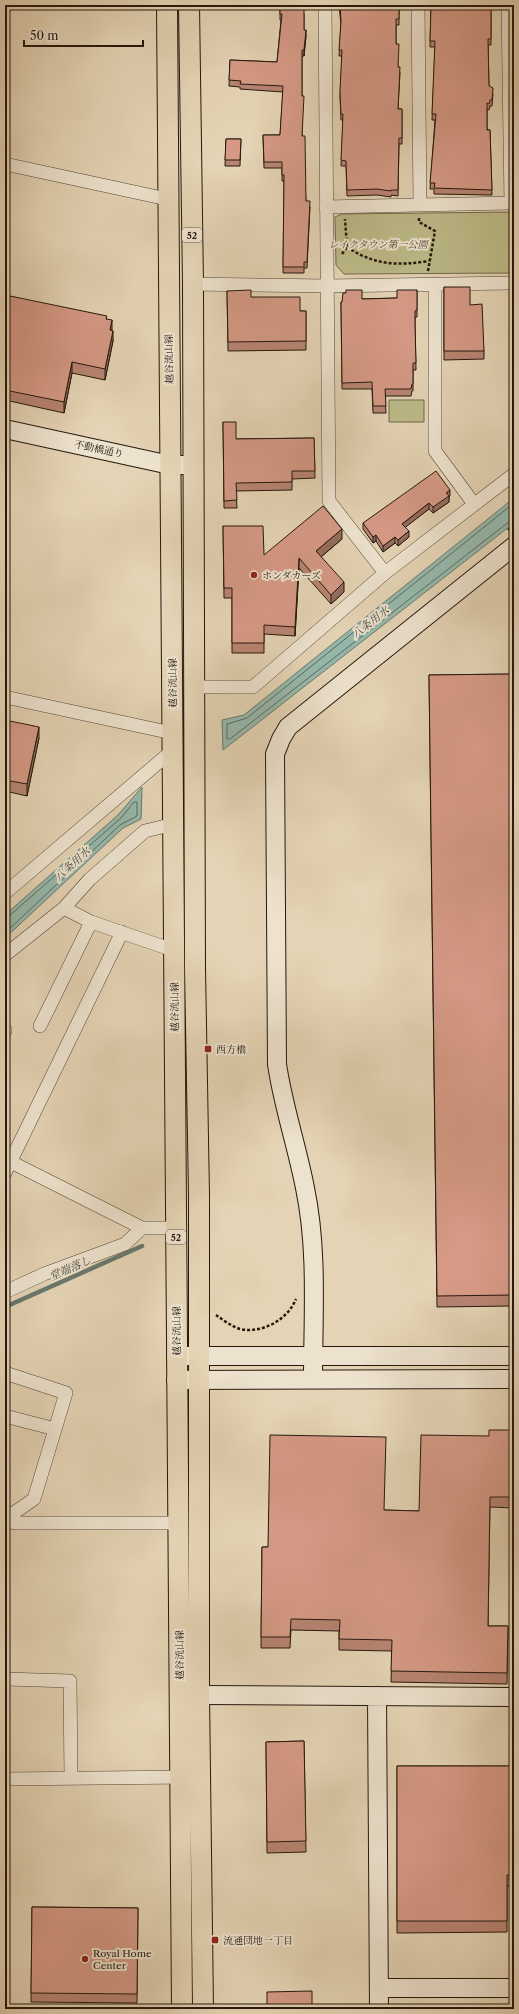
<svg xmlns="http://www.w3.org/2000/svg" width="519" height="2014" viewBox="0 0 519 2014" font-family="'Libre Caslon Text','Noto Serif JP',serif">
<rect width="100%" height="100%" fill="#e4d3b4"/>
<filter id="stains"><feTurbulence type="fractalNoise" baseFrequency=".005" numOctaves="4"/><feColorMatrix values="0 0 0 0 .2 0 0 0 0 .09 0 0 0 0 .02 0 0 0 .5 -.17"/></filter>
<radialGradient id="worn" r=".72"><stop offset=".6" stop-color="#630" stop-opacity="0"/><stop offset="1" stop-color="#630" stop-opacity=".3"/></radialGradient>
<!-- green -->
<path fill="#bcba88" stroke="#70694a" d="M 514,212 L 514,273 L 344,274 L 336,265 L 335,217 L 342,214 Z
M 389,400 L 424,400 L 424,422 L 389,422 Z"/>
<!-- water -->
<path fill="#95b8ac" stroke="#68786c" d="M 514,498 L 514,523 L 223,750 L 222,720 L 244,715 Z
M 142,787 L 141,819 L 123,828 L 5,938 L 5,915 L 118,815 Z"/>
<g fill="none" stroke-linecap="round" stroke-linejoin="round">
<!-- shore -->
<path stroke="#5d685c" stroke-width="1" d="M 514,503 L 247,718 L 227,724 L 227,739 L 230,739 L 510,521 L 514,520
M 5,918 L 9,916 L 121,818 L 134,802 L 137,802 L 137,816 L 120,825 L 5,933"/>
<!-- stream -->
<path stroke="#68786c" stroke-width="4.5" d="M 5,1307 L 142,1246"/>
<defs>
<path id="street" d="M 325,5 L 329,501 L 385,573
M 418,5 L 420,204
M 508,5 L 511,203
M 5,164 L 167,199
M 326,207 L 514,203
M 193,284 L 328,286 L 514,283
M 435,285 L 435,451 L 474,504
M 195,687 L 253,687 L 385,573 L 514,474
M 5,697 L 172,733
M 5,893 L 172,751
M 64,908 L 91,922 L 173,950
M 5,955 L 64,908 L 90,879 L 145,831 L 174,824
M 40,1026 L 91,922
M 5,1031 L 5,1030
M 5,1159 L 142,1228 L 176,1228
M 5,1173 L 122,932
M 5,1292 L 44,1274 L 125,1244 L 142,1228
M 5,1373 L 66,1393 L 34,1499 L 5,1519
M 5,1416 L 55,1429
M 5,1521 L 17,1523 L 178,1523
M 5,1679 L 70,1681 L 71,1779
M 5,1779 L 187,1777"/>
<path id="secondary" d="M 5,429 L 170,465 L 193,465
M 176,1356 L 514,1356
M 313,1379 C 313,1316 318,1250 305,1188 C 297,1146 283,1106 277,1064 L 275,754 L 281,739 L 288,727 L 514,546
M 176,1380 L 514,1379
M 199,1695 L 514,1697
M 377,1696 L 379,2009
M 379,1988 L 514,1988"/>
<path id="primary" d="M 167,5 L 182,2009
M 189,5 L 193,284 L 195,968 L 199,1195 L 199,1695 L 203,2009"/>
</defs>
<!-- street casing -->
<use href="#street" stroke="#554737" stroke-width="14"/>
<!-- secondary casing -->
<use href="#secondary" stroke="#25180d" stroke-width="20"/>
<!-- primary casing -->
<use href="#primary" stroke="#25180d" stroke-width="22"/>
<!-- path -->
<path stroke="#25180d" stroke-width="2.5" stroke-dasharray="3 2" stroke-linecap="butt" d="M 419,218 L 419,222 L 435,231 L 428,271
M 347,247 C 374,265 397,266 429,261
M 342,254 L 347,247 L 345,219
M 508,530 L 514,525
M 216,1315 C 223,1320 231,1326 240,1329 C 263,1334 288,1319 296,1299"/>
<!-- street -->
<use href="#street" stroke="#ede2ce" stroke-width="13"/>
<!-- secondary -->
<use href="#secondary" stroke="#ede2ce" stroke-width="18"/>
<!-- primary -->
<use href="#primary" stroke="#e4d3b4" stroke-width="20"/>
</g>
<!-- wall -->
<path fill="#b78472" stroke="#25180d" d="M 280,5 L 304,14 L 304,30 L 306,36 L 304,56 L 302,56 L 302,136 L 306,201 L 310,207 L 307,268 L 304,268 L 304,273 L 283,273 L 284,181 L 282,181 L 282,168 L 264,168 L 263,135 L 280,135 L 283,92 L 240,89 L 240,87 L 229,86 L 230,60 L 277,62 L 281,20 L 280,20 Z
M 339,5 L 399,5 L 399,25 L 396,25 L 396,44 L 398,67 L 400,73 L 398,109 L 402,109 L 402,144 L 399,144 L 398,196 L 391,195 L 391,197 L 377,195 L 347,196 L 346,166 L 341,166 L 343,120 L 341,120 L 340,97 L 342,56 L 339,56 L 341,25 Z
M 431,5 L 491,8 L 491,45 L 488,45 L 489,86 L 493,94 L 492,106 L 490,106 L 489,110 L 487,109 L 487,130 L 490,130 L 492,195 L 434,194 L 434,189 L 430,189 L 435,120 L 432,120 L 435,47 L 430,47 Z
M 226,139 L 241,139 L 240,166 L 225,166 Z
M 444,287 L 470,305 L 484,351 L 484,359 L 444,360 Z
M 417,290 L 417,317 L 415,317 L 415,327 L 416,370 L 413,370 L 413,391 L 412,391 L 411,396 L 385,396 L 386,413 L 373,413 L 372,389 L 342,389 L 341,302 L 342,302 L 346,293 L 362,299 L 397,298 Z
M 227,291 L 300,311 L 306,311 L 306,350 L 228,351 Z
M 5,295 L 107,319 L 112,330 L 113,341 L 105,380 L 72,373 L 64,413 L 5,400 Z
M 223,422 L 236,439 L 314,438 L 315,478 L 292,479 L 292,490 L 236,491 L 237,508 L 224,508 Z
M 450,496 L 449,497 L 449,502 L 433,513 L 429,509 L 405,527 L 409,537 L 398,546 L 395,543 L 383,552 L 376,541 L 373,543 L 363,529 L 363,523 Z
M 223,526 L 264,555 L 342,539 L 321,557 L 344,592 L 331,604 L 299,568 L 295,636 L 264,634 L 264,653 L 232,653 L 232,598 L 224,598 Z
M 514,674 L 514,1306 L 437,1307 L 429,675 Z
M 5,720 L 39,738 L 27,796 L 5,791 Z
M 514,1430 L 514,1508 L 490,1507 L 488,1626 L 508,1626 L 507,1684 L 391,1682 L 392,1651 L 339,1650 L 339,1631 L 291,1630 L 290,1648 L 261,1648 L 262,1547 L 268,1547 L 385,1510 L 419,1511 L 489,1436 Z
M 304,1741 L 306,1852 L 267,1853 L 266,1742 Z
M 397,1766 L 514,1766 L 514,1887 L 507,1886 L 507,1932 L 397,1933 Z
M 32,1907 L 138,1908 L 137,2003 L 31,2002 Z"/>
<!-- shaded-wall -->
<path fill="#956b5d" stroke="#25180d" d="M 306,30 L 306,36 L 304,56 L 304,50 Z
M 112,320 L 112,331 L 110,330 Z
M 113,331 L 113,341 L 105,380 L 105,369 Z
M 72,362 L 72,373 L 64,413 L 64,402 Z
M 450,490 L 450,496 L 449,497 L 449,502 L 433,513 L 433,507 L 446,493 Z
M 429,503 L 429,509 L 402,530 L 402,524 Z
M 342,529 L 342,539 L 316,561 L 316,551 Z
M 409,531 L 409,537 L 398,546 L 398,540 Z
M 376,535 L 376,541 L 373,543 L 373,537 Z
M 395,537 L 395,543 L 383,552 L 383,546 Z
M 299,558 L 299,568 L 295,636 L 295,627 Z
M 344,582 L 344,592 L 331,604 L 331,595 Z
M 39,727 L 39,738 L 27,796 L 27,784 Z"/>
<!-- building -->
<path fill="#d59985" stroke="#25180d" d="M 280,5 L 304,5 L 304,30 L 306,30 L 304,50 L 302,50 L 302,96 L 304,96 L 302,136 L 305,136 L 306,201 L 310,201 L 307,262 L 304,262 L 304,267 L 283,267 L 284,175 L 282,175 L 282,162 L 264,162 L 263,135 L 280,135 L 283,86 L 240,84 L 241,81 L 229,80 L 230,60 L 277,62 L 282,14 L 280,14 Z
M 340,5 L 399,5 L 399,19 L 396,19 L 396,44 L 399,44 L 398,67 L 400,67 L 398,109 L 402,109 L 402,138 L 399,138 L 398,190 L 391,190 L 391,191 L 377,189 L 347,190 L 346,161 L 341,160 L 343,114 L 341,114 L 340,91 L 342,50 L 339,50 L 341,21 Z
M 431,5 L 488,5 L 488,8 L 491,8 L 491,39 L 488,39 L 489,86 L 493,88 L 492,100 L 490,100 L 489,104 L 487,103 L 487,130 L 490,130 L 492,190 L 434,188 L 435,183 L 430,183 L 436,114 L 432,114 L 435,41 L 430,41 Z
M 226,139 L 241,139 L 240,160 L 225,160 Z
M 444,287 L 470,287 L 470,305 L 482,304 L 484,351 L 444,351 Z
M 251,290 L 251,297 L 300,297 L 300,311 L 306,311 L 306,341 L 228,342 L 227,291 Z
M 346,290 L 362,290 L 362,299 L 397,298 L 397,290 L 417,290 L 417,310 L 415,311 L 415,323 L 416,363 L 413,363 L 413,384 L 412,384 L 411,389 L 385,389 L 386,406 L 373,406 L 372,382 L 342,383 L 341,302 L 342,302 L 343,293 L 346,293 Z
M 5,295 L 107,316 L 106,319 L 112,320 L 110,330 L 113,331 L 105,369 L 72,362 L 64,402 L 5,390 Z
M 223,422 L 236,422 L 236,439 L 314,438 L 315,471 L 292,471 L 292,482 L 236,483 L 237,500 L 224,501 Z
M 436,471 L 450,490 L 446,493 L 449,496 L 433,507 L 429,503 L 402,524 L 409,531 L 398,540 L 395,537 L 383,546 L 376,535 L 373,537 L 363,523 Z
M 323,506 L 342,529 L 316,551 L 344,582 L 331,595 L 299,558 L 295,627 L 264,625 L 264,643 L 232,643 L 232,588 L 224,588 L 223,526 L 263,526 L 264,555 Z
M 514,674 L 514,1295 L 437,1296 L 429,675 Z
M 5,720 L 39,727 L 27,784 L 5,780 Z
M 489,1430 L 514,1430 L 514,1497 L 490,1497 L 488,1626 L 508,1626 L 507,1673 L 391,1671 L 392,1640 L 339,1639 L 340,1620 L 291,1619 L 290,1637 L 261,1637 L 262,1547 L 268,1547 L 270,1435 L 386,1437 L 384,1510 L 419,1511 L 421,1435 L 489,1436 Z
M 304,1741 L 306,1841 L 267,1842 L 266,1742 Z
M 397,1766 L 514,1766 L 514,1876 L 507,1875 L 507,1921 L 397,1921 Z
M 32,1907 L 138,1908 L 137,1994 L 31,1993 Z
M 312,1991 L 312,2009 L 267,2009 L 267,1992 Z"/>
<!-- markers -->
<g fill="#8f2418" stroke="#ede2ce" stroke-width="1.5">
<circle cx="254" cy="575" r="4"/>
<rect x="204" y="1045" width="8" height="8" rx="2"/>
<rect x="211" y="1936" width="8" height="8" rx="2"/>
<circle cx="85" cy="1959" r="4"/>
</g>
<g text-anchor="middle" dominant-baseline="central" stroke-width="4" stroke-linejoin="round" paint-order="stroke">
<!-- shield labels -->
<g fill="#ede2ce" stroke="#615547" stroke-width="1">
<rect x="182" y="228" width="20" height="14" rx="3"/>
<rect x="166" y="1230" width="20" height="14" rx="3"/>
</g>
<g font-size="9" font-weight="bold" fill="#25180d">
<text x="192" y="235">52</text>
<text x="176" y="1237">52</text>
</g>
<!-- park labels -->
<g font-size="10" font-style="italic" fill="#524932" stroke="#ede2ce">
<text x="378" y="244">レイクタウン第一公園</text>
</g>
<!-- street labels -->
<g font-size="10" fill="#25180d" stroke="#ede2ce">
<text transform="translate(169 359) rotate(-91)">越谷流山線</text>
<text transform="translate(99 449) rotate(12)">不動橋通り</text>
<text transform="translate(172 683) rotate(-90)">越谷流山線</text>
<text transform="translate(174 1007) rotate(-90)">越谷流山線</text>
<text transform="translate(176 1331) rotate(-90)">越谷流山線</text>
<text transform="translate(179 1655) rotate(-90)">越谷流山線</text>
</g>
<!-- poi labels -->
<g font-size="10" fill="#25180d" stroke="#ede2ce" text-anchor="start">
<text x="262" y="575">ホンダカーズ</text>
<text x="216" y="1049">西方橋</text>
<text x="223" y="1940">流通団地一丁目</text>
<text x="93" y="1953">Royal Home<tspan x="93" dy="12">Center</tspan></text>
</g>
<!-- water labels -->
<g font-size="11" font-style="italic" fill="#47483d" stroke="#ede2ce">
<text transform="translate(370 622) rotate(-38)">八条用水</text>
<text transform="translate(72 864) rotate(-42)">八条用水</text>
<text transform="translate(70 1268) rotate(-24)">堂端落し</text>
</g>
</g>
<!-- margin -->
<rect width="519" height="2014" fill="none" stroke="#e4d3b4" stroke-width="20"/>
<rect x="6" y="6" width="507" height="2002" fill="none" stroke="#25180d" stroke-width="2"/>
<rect x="10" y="10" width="499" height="1994" fill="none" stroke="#25180d"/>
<!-- scale -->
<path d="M24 40v6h119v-6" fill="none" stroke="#25180d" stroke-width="2"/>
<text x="30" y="40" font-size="12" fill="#25180d" stroke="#ede2ce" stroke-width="3" paint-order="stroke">50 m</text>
<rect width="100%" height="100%" filter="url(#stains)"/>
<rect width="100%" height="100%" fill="url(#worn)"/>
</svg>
